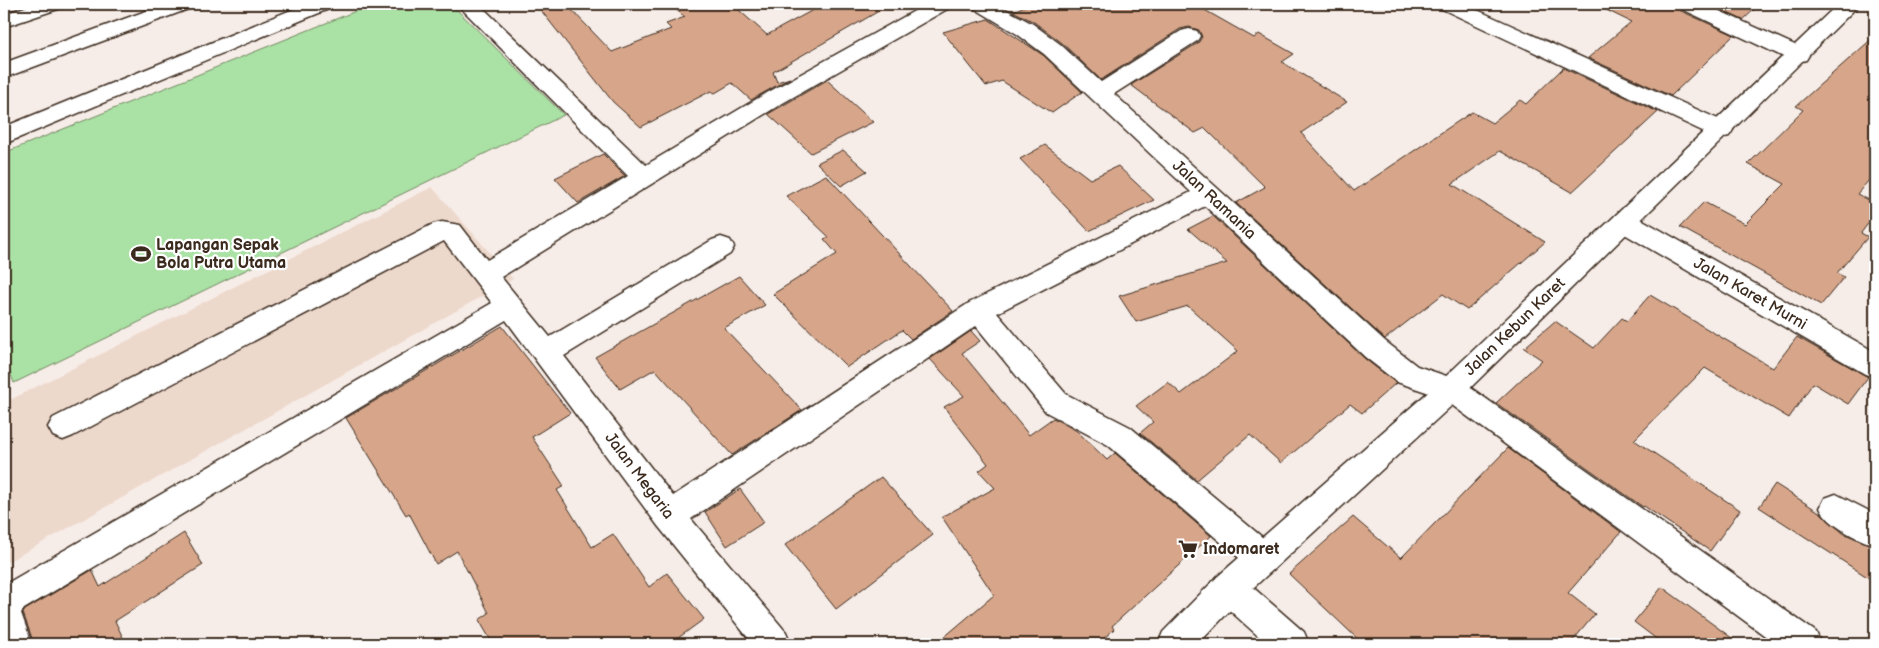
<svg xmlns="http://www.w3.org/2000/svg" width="1879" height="648" viewBox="0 0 1879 648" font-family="'Balsamiq Sans',sans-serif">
<rect width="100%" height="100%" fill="#f7ede8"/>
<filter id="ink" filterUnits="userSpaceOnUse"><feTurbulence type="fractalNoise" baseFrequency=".02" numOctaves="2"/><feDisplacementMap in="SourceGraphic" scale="10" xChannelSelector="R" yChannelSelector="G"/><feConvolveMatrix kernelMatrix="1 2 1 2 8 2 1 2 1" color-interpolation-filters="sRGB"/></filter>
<g filter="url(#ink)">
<!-- built -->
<path fill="#edd8cc" d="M 432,187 L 513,279 L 4,564 L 4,403 Z"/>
<!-- green -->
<path fill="#aae1a4" stroke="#728661" d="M 373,4 L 451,4 L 564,115 L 14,383 L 4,356 L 4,153 Z"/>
<!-- building -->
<path fill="#d7a68a" stroke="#3b2a1e" d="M 536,4 L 566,4 L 612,52 L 671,29 L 666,24 L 685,17 L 669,4 L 732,4 L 767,35 L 824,4 L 891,4 L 773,72 L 777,82 L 790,78 L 751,100 L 732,83 L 715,93 L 711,91 L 641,127 L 613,102 Z
M 1030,4 L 1194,4 L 1254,38 L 1259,34 L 1294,54 L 1282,62 L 1347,102 L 1301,133 L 1354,191 L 1472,112 L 1492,123 L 1520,100 L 1526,104 L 1563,68 L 1658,112 L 1572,192 L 1500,151 L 1452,184 L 1545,242 L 1467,310 L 1443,294 L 1385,339 L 1236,203 L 1265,187 L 1205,128 L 1195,133 L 1131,85 L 1198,43 L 1202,37 L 1199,30 L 1189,27 L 1180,29 L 1101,80 L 1061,42 L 1034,22 L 1013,11 Z
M 1594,4 L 1675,4 L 1679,10 L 1734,35 L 1671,96 L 1588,58 L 1631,22 Z
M 1708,4 L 1760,4 L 1743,20 Z
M 988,19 L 1043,55 L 1082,92 L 1052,113 L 1002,81 L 986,86 L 943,32 Z
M 1875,36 L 1875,173 L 1857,194 L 1875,203 L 1875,214 L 1861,233 L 1868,237 L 1837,273 L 1844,277 L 1821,305 L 1680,227 L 1704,202 L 1745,224 L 1785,184 L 1748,164 L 1803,110 L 1796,106 Z
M 827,80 L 873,122 L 811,153 L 768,114 Z
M 1045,145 L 1090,179 L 1118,166 L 1154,200 L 1089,231 L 1020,159 Z
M 843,150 L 867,171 L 841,186 L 817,163 Z
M 603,154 L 625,176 L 578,203 L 555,178 Z
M 826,175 L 953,311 L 911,339 L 902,330 L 847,367 L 773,294 L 837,254 L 824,239 L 829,237 L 786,196 Z
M 1213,216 L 1364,358 L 1396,383 L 1362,413 L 1350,404 L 1281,463 L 1250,435 L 1197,480 L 1140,433 L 1153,422 L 1136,406 L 1168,382 L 1181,394 L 1238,351 L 1188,306 L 1136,322 L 1119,296 L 1227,263 L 1188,229 Z
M 739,276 L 765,305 L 724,328 L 802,410 L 732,455 L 655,369 L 620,389 L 595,357 Z
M 1650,295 L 1773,368 L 1797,337 L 1868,377 L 1848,404 L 1813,383 L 1789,418 L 1705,368 L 1634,440 L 1740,510 L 1710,551 L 1644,506 L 1643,507 L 1496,403 L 1542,360 L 1524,348 L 1555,321 L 1594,348 L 1622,318 L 1627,321 Z
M 502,326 L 570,413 L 532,437 L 564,486 L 557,490 L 592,547 L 613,534 L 649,587 L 667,573 L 704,619 L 670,644 L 493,644 L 479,620 L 489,613 L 457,551 L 436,564 L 409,513 L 406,515 L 346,418 Z
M 971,331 L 980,341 L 962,353 L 1029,435 L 1053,418 L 1077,431 L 1107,460 L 1115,453 L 1211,536 L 1112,626 L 1114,629 L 1098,644 L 936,644 L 994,595 L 942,517 L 995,488 L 979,471 L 988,464 L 944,407 L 964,396 L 930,359 Z
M 1508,448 L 1621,532 L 1568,593 L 1595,614 L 1570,644 L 1363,644 L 1289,574 L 1353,517 L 1401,558 Z
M 881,477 L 933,535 L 836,609 L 785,545 Z
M 1775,484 L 1821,513 L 1843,533 L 1875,547 L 1875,582 L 1759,507 Z
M 740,489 L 764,522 L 727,546 L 705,512 Z
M 184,533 L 203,565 L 115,621 L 126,644 L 34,644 L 23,613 L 25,610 L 92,570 L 100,587 Z
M 1662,587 L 1740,644 L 1663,644 L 1634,622 Z"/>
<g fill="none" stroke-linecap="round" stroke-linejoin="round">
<defs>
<path id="minor" d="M 34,4 L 64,4 L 61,8 L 4,27 L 4,14 Z
M 165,4 L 194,4 L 191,8 L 4,78 L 4,63 Z
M 306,4 L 334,4 L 331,8 L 4,144 L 4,127 Z
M 457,4 L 479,4 L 646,165 L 765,94 L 927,4 L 952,4 L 949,8 L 781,104 L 501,277 L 550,337 L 712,240 L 721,237 L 730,240 L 734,247 L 730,254 L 564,356 L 673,496 L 969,303 L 1191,192 L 1044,54 L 1017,34 L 974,8 L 971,4 L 996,4 L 1033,24 L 1060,44 L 1101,82 L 1181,31 L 1189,29 L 1197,31 L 1200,36 L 1197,41 L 1114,94 L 1385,341 L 1417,366 L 1461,381 L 1816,632 L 1821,644 L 1776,644 L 1441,397 L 1397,382 L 1365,357 L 1205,206 L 997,313 L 1066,394 L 1130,427 L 1274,547 L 1279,558 L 1274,569 L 1263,573 L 1252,569 L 1108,445 L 1046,412 L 976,326 L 691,519 L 786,632 L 791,644 L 753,644 L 658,526 L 506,320 L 24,609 L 21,613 L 32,644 L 4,644 L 4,585 L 492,303 L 444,241 L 73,436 L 63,440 L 53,436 L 48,427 L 53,418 L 433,224 L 442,222 L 460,225 L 487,260 L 628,176 Z
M 1437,4 L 1464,4 L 1729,124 L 1733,130 L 1729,136 L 1721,138 L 1713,136 L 1440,8 Z
M 1677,4 L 1704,4 L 1806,50 L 1809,55 L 1806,60 L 1798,62 L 1790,60 L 1680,8 Z
M 1625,213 L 1634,215 L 1875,352 L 1875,377 L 1865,374 L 1616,229 L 1612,222 L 1616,215 Z
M 1836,494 L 1875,514 L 1875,545 C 1857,539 1829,526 1820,508 L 1825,498 Z
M 1229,572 L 1241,577 L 1304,632 L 1309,644 L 1267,644 L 1217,599 L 1212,588 L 1217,577 Z"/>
<path id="major" d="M 1838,4 L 1860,4 L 1461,397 L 1241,599 L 1198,644 L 1158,644 L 1163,632 L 1217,577 L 1441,381 Z"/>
</defs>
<!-- minor casing -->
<use href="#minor" stroke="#3b2a1e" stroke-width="3"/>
<!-- major casing -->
<use href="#major" stroke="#3b2a1e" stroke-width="3"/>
<!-- minor -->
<use href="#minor" fill="#fff" fill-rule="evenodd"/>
<!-- major -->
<use href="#major" fill="#fff" fill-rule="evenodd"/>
</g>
</g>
<!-- icons -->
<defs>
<symbol id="stadium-bare" viewBox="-9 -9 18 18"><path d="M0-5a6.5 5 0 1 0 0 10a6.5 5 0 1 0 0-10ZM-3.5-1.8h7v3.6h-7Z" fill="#3b2a1e" stroke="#fff" stroke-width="2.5" paint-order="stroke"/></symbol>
<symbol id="supermarket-bare" viewBox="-9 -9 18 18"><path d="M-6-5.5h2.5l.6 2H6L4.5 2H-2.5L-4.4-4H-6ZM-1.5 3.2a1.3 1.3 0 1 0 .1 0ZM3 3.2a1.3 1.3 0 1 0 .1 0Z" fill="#3b2a1e" stroke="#fff" stroke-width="2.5" paint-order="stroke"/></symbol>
</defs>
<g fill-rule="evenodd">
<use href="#stadium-bare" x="127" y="240" width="28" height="28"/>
<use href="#supermarket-bare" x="1174" y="535" width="28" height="28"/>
</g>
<g text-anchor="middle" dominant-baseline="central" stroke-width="4.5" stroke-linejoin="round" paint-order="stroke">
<!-- street labels -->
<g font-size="16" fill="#3b2a1e" stroke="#fff">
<text transform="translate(1214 200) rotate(43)">Jalan Ramania</text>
<text transform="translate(1750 294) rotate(30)">Jalan Karet Murni</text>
<text transform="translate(1515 327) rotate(-44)">Jalan Kebun Karet</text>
<text transform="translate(639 476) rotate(53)">Jalan Megaria</text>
</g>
<!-- poi labels -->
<g font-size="16" font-weight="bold" fill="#3b2a1e" stroke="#fff" text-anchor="start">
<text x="156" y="245">Lapangan Sepak<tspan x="156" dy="18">Bola Putra Utama</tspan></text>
<text x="1203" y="549">Indomaret</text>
</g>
</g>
<!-- margin -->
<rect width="1879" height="648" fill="none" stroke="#fff" stroke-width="20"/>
<rect x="10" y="10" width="1859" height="628" fill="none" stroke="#3b2a1e" stroke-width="2" filter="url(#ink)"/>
</svg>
